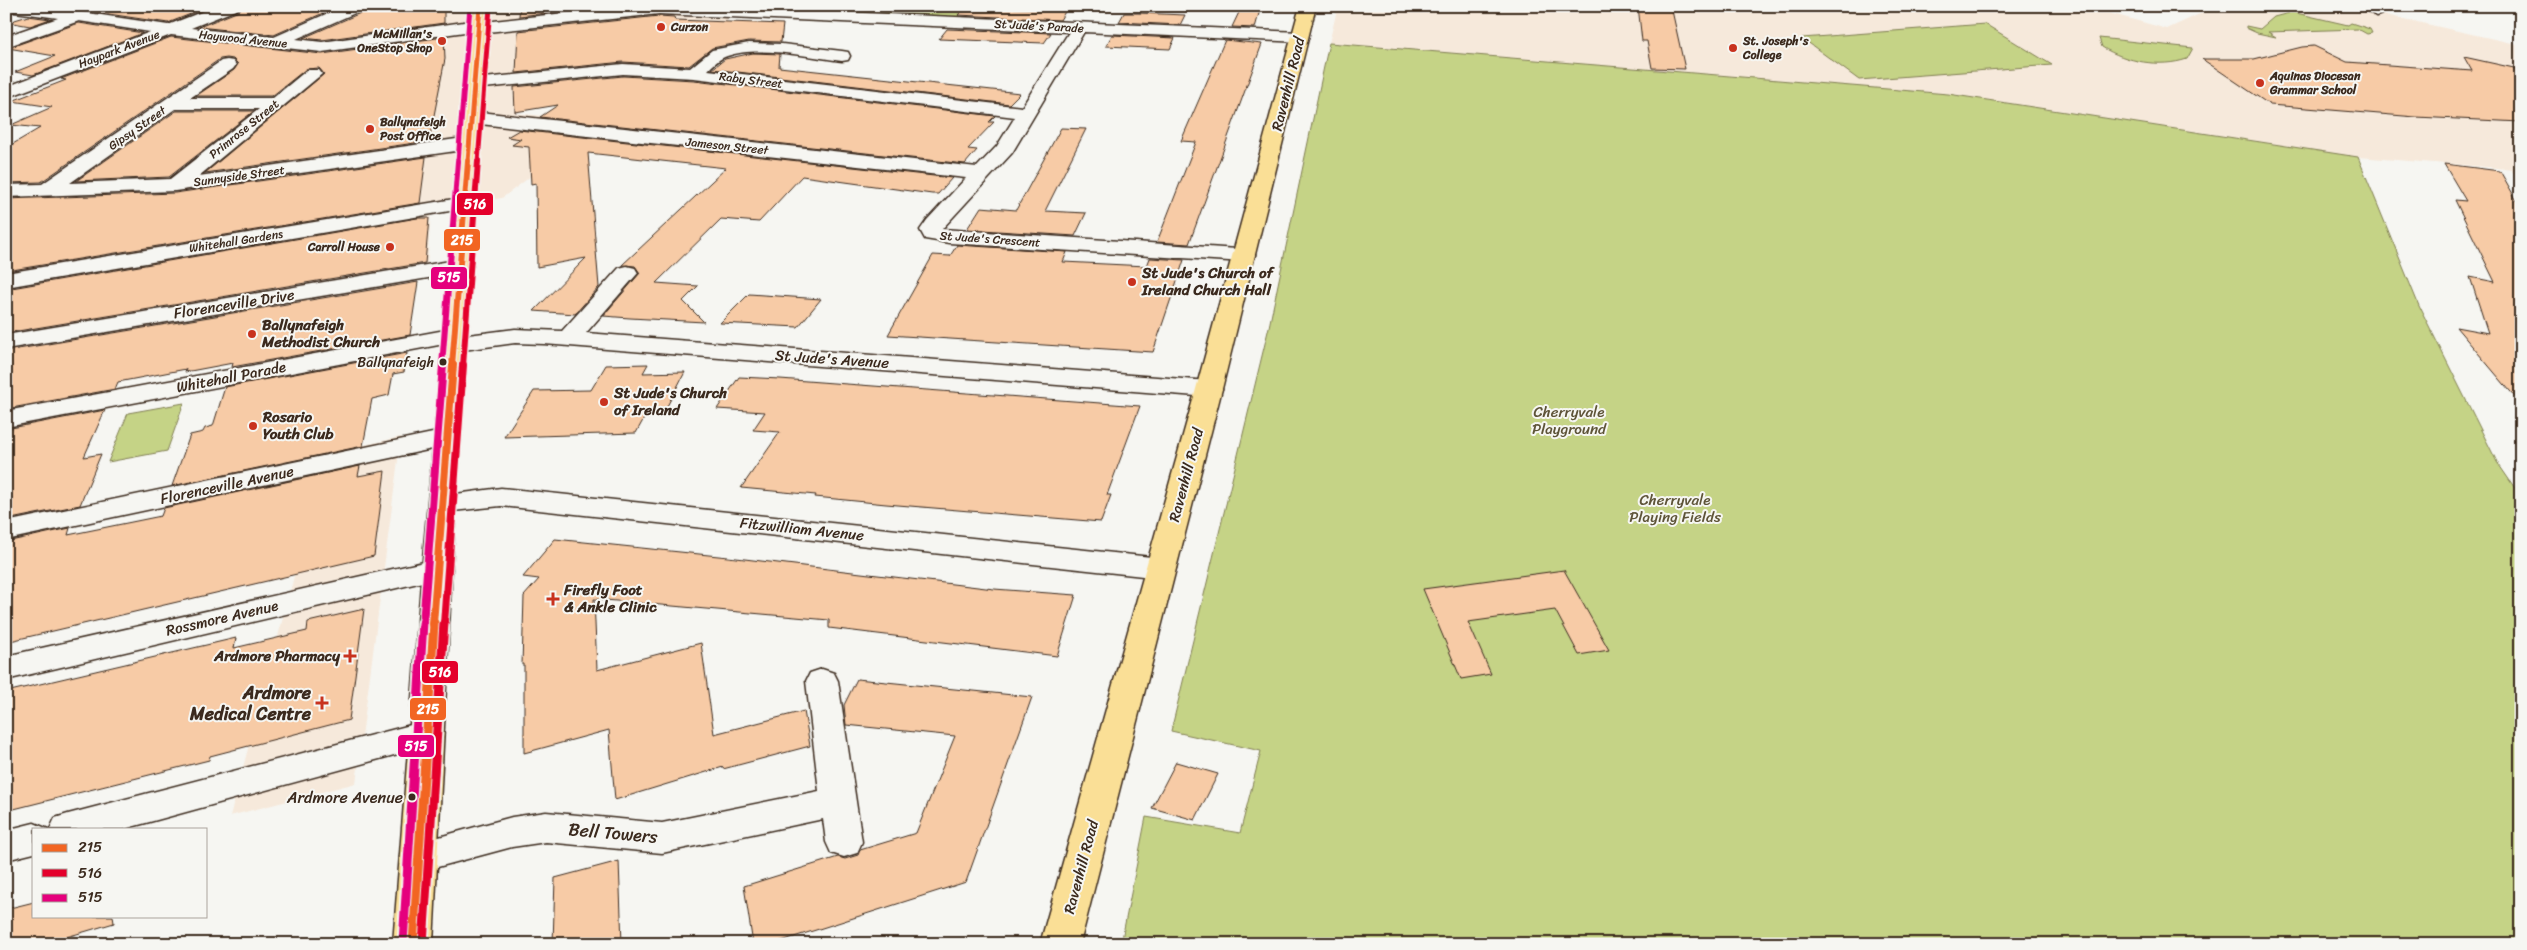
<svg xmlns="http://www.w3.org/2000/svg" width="2527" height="950" viewBox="0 0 2527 950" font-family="Sriracha,sans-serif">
<rect width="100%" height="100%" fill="#f6f6f2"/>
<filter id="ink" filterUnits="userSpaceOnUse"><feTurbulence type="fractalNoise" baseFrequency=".02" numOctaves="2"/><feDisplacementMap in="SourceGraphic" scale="10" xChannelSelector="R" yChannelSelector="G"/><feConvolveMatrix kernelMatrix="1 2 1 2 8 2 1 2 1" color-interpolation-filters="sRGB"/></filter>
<g filter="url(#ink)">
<!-- built -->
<path fill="#f6e9db" d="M 405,6 L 701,6 L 740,8 L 699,48 L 653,47 L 630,66 L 514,79 L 515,113 L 584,120 L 591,131 L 502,198 L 431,210 L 427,271 L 347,285 L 360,155 L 312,162 L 382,68 L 393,48 Z
M 1338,6 L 2084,6 L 2167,29 L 2217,6 L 2345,6 L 2521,45 L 2521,175 L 2514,174 L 2511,170 L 2498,168 L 2358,157 L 1948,94 L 1329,43 Z
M 401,437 L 356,783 L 230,816 L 327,453 Z"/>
<!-- green -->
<path fill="#c5d386" stroke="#807e52" d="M 701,6 L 968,6 L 957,17 Z
M 2282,7 L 2299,10 L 2296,13 L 2348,25 L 2351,23 L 2370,29 L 2372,33 L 2367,34 L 2358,29 L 2268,32 L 2276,37 L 2257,33 L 2246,28 L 2246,26 L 2260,29 L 2274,17 L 2289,13 L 2277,8 Z
M 1985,24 L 2052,65 L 1859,80 L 1802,38 Z
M 2099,38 L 2193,48 L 2187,59 C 2160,68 2126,62 2102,47 Z
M 1329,43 L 1948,94 L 2358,157 L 2419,306 L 2497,462 L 2521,497 L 2521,944 L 1121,944 L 1146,817 L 1240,833 L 1261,751 L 1171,731 L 1269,327 Z
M 184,403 L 167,451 L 108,462 L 128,413 Z"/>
<!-- building -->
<path fill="#f7cba6" stroke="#3b2a1e" d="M 56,6 L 211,6 L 168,23 Z
M 242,6 L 339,6 L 274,35 L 199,27 L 239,11 Z
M 368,6 L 444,6 L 444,23 L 322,40 L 303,38 L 365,11 Z
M 520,6 L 609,6 L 519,16 Z
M 966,6 L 970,6 L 1066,10 L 1060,20 L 958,15 Z
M 1242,6 L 1261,6 L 1255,28 L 1232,27 Z
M 1638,6 L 1671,6 L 1685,69 L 1652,68 L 1647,41 L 1642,41 Z
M 1124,13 L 1137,13 L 1185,15 L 1180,25 L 1119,22 Z
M 28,16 L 50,19 L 30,26 L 8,22 Z
M 659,16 L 674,17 L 675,20 L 783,24 L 781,42 L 749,41 L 712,48 L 689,66 L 623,62 L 516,73 L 518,31 Z
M 79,23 L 143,33 L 33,75 L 15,72 L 55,56 L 8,48 Z
M 947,29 L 1051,33 L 1044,43 L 939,39 Z
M 1112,35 L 1175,38 L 1170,49 L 1106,46 Z
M 171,37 L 322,54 L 444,37 L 445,59 L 429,141 L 205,173 L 324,74 L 319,68 L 306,69 L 272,96 L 196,96 L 234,70 L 238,64 L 233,59 L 227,58 L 220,59 L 41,182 L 6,183 L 6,148 L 40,128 L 11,125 L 52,107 L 12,101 L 66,80 L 61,79 Z
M 1225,40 L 1262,44 L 1189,244 L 1157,242 L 1196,142 L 1181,141 Z
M 2314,46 L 2347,62 L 2472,71 L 2464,57 L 2514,68 L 2521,79 L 2521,122 L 2416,117 L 2270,105 L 2202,59 L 2254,59 L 2302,47 Z
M 753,53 L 780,54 L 779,67 L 1020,93 L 1009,104 L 712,69 L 725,59 Z
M 623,76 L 694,80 L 995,116 L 989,122 L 994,122 L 968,149 L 977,150 L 965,164 L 540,117 L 558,105 L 515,112 L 514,87 Z
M 176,111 L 254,111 L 169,177 L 76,181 Z
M 1061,128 L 1086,129 L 1045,211 L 1086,213 L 1075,236 L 967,229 L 981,207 L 1016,210 Z
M 519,130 L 952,178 L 938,194 L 932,194 L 802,176 L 759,222 L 721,219 L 656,283 L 698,286 L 683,301 L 704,322 L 630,318 L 603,316 L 640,273 L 635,266 L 622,265 L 726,168 L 588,153 L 599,287 L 575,314 L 534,311 L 586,258 L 537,267 L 536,183 L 531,184 L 529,147 L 512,145 L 521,139 L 507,137 Z
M 426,157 L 420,203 L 6,271 L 6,199 L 175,193 Z
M 2444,164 L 2500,171 L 2521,208 L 2521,404 L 2456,327 L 2488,333 L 2470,277 L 2495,282 L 2455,200 L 2466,201 Z
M 417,218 L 429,218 L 425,263 L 6,333 L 6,289 Z
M 957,245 L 1067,252 L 1063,262 L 1147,266 L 1150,258 L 1184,260 L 1153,352 L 888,335 L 933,255 L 950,256 Z
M 418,282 L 410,335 L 232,367 L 233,363 L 185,372 L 186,369 L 118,382 L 115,389 L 6,409 L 6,351 Z
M 749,294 L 821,299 L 798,327 L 720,323 Z
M 407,353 L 404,372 L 393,374 L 389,395 L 372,399 L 363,446 L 172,486 L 190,435 L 203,432 L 205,428 L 213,426 L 225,387 Z
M 648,364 L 643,373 L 685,372 L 664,412 L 647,413 L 636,433 L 504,437 L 534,391 L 591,390 L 606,365 Z
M 739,377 L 780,379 L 1140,406 L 1107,495 L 1111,495 L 1101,522 L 886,504 L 815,497 L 816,495 L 741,488 L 780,432 L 753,430 L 765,412 L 717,409 Z
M 105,410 L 84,457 L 101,454 L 80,505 L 6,520 L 6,429 Z
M 360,466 L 358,476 L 385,471 L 374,556 L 6,642 L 6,542 L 70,528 L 68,535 L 161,516 L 164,508 Z
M 555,539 L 728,557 L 994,589 L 1076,595 L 1057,656 L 829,628 L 829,620 L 594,599 L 597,670 L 701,643 L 714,734 L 804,711 L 810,746 L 723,769 L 723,767 L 615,800 L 609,730 L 524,753 L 524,665 L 522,665 L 524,596 L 539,579 L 523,577 Z
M 1564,570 L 1609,650 L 1579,655 L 1555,610 L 1468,622 L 1491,674 L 1461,679 L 1423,589 Z
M 364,609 L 349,720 L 210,756 L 209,760 L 6,811 L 6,692 L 236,638 L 234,648 L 307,631 L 308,622 Z
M 857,679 L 1032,697 L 966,882 L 772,944 L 753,944 L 744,886 L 838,857 L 845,859 L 858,855 L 860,850 L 916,833 L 955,736 L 846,725 L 844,705 Z
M 1176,762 L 1218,774 L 1195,820 L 1152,808 Z
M 619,861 L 622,944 L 553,944 L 555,878 Z
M 34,902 L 34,916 L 113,916 L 114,923 L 43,944 L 6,944 L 6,909 Z"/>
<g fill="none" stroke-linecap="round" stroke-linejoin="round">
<defs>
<path id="minor" d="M 6,6 L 41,6 L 168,25 L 217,6 L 240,6 L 238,9 L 191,28 L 274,37 L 344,6 L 366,6 L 364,9 L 296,39 L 322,42 L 478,20 L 484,22 L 628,6 L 704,6 L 1300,32 L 1308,37 L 1300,42 L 1084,32 L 1012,153 L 942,229 L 1252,250 L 1255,255 L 1252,260 L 1244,262 L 949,243 L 925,239 L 920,230 L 927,220 L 966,178 L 471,123 L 464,121 L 462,117 L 464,113 L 471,111 L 977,167 L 997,146 L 1015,117 L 694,78 L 623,74 L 474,89 L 468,88 L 465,84 L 468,80 L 474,79 L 623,64 L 690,68 L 712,50 L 749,43 L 782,44 L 842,51 L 848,52 L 850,56 L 848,60 L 842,61 C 809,57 758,45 727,56 C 720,58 714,64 708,70 L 1022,107 L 1069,32 L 659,14 L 478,33 L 472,31 L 322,52 L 171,35 L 6,98 L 6,87 L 150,32 L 79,21 L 6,47 L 6,36 L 58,18 L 8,11 Z
M 2372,6 L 2389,6 L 2382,14 L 2376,16 L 2368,11 Z
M 227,60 L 233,61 L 236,65 L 233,69 L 190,98 L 273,98 L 307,70 L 319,70 L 322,74 L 199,176 L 470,137 L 477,139 L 480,143 L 477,147 L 470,149 L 175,191 L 6,197 L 6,185 L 42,184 L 221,61 ZM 175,109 L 259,109 L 170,179 L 70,183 Z
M 466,197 L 473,199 L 476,203 L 473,207 L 6,287 L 6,273 Z
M 462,259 L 470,261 L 473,266 L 470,271 L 6,349 L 6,335 Z
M 627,266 L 635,268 L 638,273 L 586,333 L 1209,381 L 1218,384 L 1222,389 L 1218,394 L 1209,397 L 544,344 L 515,343 L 456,351 L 447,349 L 444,344 L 6,427 L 6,411 L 456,328 L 464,330 L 468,335 L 515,329 L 562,331 L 619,268 Z
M 447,430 L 456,432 L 460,438 L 456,444 L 6,540 L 6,522 Z
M 501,488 L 1161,558 L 1172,561 L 1176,568 L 1172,575 L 1161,578 L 501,506 L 443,512 L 433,509 L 429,503 L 433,497 Z
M 437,559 L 448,562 L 452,569 L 448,576 L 6,680 L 6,656 Z
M 822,669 L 834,673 L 838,681 L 862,842 L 857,853 L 844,857 L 831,853 L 826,842 L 823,819 L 662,853 L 546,842 L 512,847 L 419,872 L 406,868 L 400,857 L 406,846 L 512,817 L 546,812 L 662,823 L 819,791 L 806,681 L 810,673 Z
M 426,721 L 438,725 L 443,734 L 438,743 L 124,829 L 50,829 L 55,818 L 68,814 Z
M 34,823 L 48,829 L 34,829 L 34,853 L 6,860 L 6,830 Z"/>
<path id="major" d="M 472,6 L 488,6 L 452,569 L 433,944 L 393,944 L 422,569 Z
M 1300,6 L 1316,6 L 1222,389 L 1080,944 L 1040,944 L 1196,389 Z"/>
</defs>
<!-- minor casing -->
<use href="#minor" stroke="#3b2a1e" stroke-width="3"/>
<!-- major casing -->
<use href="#major" stroke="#3b2a1e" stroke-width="3"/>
<!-- minor -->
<use href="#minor" fill="#f6f6f2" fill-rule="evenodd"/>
<!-- major -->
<use href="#major" fill="#fadf96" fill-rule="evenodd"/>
<defs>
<path id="bus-1-far3" d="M 468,162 L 480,6"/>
<path id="bus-1-far2" d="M 452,366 L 468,161"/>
<path id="bus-1-far1" d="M 433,624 L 453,365"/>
<path id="bus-1" d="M 413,944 L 434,623"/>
<path id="bus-2-far3" d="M 478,162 L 490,7"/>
<path id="bus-2-far2" d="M 463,366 L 478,161"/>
<path id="bus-2-far1" d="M 444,624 L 463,365"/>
<path id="bus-2" d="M 423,944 L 444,623"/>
<path id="bus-3-far3" d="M 458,162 L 470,6"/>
<path id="bus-3-far2" d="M 442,366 L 458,161"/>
<path id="bus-3-far1" d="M 423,624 L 443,365"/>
<path id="bus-3" d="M 403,943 L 423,623"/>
</defs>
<!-- bus-1-far3 casing -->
<use href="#bus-1-far3" stroke="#f6f6f2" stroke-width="8"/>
<!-- bus-1-far2 casing -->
<use href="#bus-1-far2" stroke="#f6f6f2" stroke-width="9"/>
<!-- bus-1-far1 casing -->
<use href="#bus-1-far1" stroke="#f6f6f2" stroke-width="11"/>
<!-- bus-1 casing -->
<use href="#bus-1" stroke="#f6f6f2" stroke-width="13"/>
<!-- bus-2-far3 casing -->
<use href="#bus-2-far3" stroke="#f6f6f2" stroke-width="8"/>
<!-- bus-2-far2 casing -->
<use href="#bus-2-far2" stroke="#f6f6f2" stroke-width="9"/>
<!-- bus-2-far1 casing -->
<use href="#bus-2-far1" stroke="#f6f6f2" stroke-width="11"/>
<!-- bus-2 casing -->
<use href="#bus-2" stroke="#f6f6f2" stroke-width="13"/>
<!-- bus-3-far3 casing -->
<use href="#bus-3-far3" stroke="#f6f6f2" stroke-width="8"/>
<!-- bus-3-far2 casing -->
<use href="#bus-3-far2" stroke="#f6f6f2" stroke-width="9"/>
<!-- bus-3-far1 casing -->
<use href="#bus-3-far1" stroke="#f6f6f2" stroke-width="11"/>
<!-- bus-3 casing -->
<use href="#bus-3" stroke="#f6f6f2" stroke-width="13"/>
<!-- bus-1-far3 -->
<use href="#bus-1-far3" stroke="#f26522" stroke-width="5"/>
<!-- bus-1-far2 -->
<use href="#bus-1-far2" stroke="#f26522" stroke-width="6"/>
<!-- bus-1-far1 -->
<use href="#bus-1-far1" stroke="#f26522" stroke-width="8"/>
<!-- bus-1 -->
<use href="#bus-1" stroke="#f26522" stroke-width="9"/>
<!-- bus-2-far3 -->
<use href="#bus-2-far3" stroke="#e4002b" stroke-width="5"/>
<!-- bus-2-far2 -->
<use href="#bus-2-far2" stroke="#e4002b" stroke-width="6"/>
<!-- bus-2-far1 -->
<use href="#bus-2-far1" stroke="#e4002b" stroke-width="8"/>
<!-- bus-2 -->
<use href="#bus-2" stroke="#e4002b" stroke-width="9"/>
<!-- bus-3-far3 -->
<use href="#bus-3-far3" stroke="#e5007d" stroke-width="5"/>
<!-- bus-3-far2 -->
<use href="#bus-3-far2" stroke="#e5007d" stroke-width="6"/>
<!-- bus-3-far1 -->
<use href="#bus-3-far1" stroke="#e5007d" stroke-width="8"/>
<!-- bus-3 -->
<use href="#bus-3" stroke="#e5007d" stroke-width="9"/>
</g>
</g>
<!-- markers -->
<g fill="#c8321e" stroke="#f6f6f2" stroke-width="2">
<circle cx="661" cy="27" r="5"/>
<circle cx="442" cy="41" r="5"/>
<circle cx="1733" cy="48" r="5"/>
<circle cx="2260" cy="83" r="5"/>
<circle cx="370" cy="129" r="5"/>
<circle cx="390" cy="247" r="5"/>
<circle cx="1132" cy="282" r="5"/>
<circle cx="252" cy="334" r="5"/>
<circle cx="604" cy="402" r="5"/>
<circle cx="253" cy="426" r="5"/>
<path d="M550.5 591.5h5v5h5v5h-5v5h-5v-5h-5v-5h5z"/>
<path d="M347.5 648.5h5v5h5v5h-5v5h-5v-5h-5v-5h5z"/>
<path d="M319.5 695.5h5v5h5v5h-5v5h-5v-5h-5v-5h5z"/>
</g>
<g fill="#3b2a1e" stroke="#f6f6f2" stroke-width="2">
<circle cx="443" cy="362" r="4.5"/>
<circle cx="412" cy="797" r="4.5"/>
</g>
<g text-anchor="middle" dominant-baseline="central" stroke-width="4" stroke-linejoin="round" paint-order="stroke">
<!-- far-street labels -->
<g font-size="12" fill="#3b2a1e" stroke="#f6f6f2">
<text transform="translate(1039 26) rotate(3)">St Jude's Parade</text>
<text transform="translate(243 39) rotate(6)">Haywood Avenue</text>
<text transform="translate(119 49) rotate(-21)">Haypark Avenue</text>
<text transform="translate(751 80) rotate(7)">Raby Street</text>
<text transform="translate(137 128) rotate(-35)">Gipsy Street</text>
<text transform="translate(244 129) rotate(-39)">Primrose Street</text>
<text transform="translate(727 146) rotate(6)">Jameson Street</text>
<text transform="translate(239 176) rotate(-8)">Sunnyside Street</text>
<text transform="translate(990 239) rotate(4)">St Jude's Crescent</text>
<text transform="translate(236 241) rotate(-9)">Whitehall Gardens</text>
</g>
<!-- far-poi labels -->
<g font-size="12" font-weight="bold" fill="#3b2a1e" stroke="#f6f6f2" text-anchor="start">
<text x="671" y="27">Curzon</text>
<text x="432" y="34" text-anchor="end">McMillan's<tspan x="432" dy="14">OneStop Shop</tspan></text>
<text x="1743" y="41">St. Joseph's<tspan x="1743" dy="14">College</tspan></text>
<text x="2270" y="76">Aquinas Diocesan<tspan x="2270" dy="14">Grammar School</tspan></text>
<text x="380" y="122">Ballynafeigh<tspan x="380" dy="14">Post Office</tspan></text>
<text x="380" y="247" text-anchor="end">Carroll House</text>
</g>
<!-- bus labels -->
<g font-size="14" fill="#3b2a1e" stroke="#f6f6f2" text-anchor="end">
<text x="434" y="362">Ballynafeigh</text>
</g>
<!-- street labels -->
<g font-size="15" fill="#3b2a1e" stroke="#f6f6f2">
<text transform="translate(1288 84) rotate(-76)">Ravenhill Road</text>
<text transform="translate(234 304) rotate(-9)">Florenceville Drive</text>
<text transform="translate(832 359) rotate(4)">St Jude's Avenue</text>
<text transform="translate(231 377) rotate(-11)">Whitehall Parade</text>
<text transform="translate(1186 475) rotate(-75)">Ravenhill Road</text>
<text transform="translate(227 485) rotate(-12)">Florenceville Avenue</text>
<text transform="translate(802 529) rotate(6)">Fitzwilliam Avenue</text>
<text transform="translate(222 618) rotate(-13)">Rossmore Avenue</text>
<text transform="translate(1081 867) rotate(-75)">Ravenhill Road</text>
</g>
<!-- poi labels -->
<g font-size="15" font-weight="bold" fill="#3b2a1e" stroke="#f6f6f2" text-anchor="start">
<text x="1142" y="273">St Jude's Church of<tspan x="1142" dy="17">Ireland Church Hall</tspan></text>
<text x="262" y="325">Ballynafeigh<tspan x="262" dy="17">Methodist Church</tspan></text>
<text x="614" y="393">St Jude's Church<tspan x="614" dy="17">of Ireland</tspan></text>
<text x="263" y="417">Rosario<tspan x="263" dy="17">Youth Club</tspan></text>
<text x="564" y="590">Firefly Foot<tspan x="564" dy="17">&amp; Ankle Clinic</tspan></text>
<text x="340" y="656" text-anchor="end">Ardmore Pharmacy</text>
</g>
<!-- park labels -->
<g font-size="15" fill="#5e5438" stroke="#f6f6f2">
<text x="1569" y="412">Cherryvale<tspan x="1569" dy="17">Playground</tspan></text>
<text x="1675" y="500">Cherryvale<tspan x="1675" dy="17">Playing Fields</tspan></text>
</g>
<!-- near-bus labels -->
<g font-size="16" fill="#3b2a1e" stroke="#f6f6f2" text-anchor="end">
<text x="403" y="797">Ardmore Avenue</text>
</g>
<!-- near-poi labels -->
<g font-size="18" font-weight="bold" fill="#3b2a1e" stroke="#f6f6f2" text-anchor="end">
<text x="311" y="693">Ardmore<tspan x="311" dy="21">Medical Centre</tspan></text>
</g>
<!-- near-street labels -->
<g font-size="18" fill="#3b2a1e" stroke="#f6f6f2">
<text transform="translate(613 833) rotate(5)">Bell Towers</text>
</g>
</g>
<g stroke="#f6f6f2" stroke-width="2">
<rect x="456" y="192" width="38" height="24" rx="5" fill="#e4002b"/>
<rect x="443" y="228" width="38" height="24" rx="5" fill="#f26522"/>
<rect x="430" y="266" width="38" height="24" rx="5" fill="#e5007d"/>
<rect x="421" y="660" width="38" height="24" rx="5" fill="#e4002b"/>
<rect x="409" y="697" width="38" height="24" rx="5" fill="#f26522"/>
<rect x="397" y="734" width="38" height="24" rx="5" fill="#e5007d"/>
</g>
<g font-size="14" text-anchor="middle" font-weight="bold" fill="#fff">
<text x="475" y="209">516</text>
<text x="462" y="245">215</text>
<text x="449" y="282">515</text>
<text x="440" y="677">516</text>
<text x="428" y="714">215</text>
<text x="416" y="751">515</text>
</g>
<!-- margin -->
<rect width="2527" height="950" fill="none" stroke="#f6f6f2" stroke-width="25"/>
<rect x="12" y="12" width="2502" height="925" fill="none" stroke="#3b2a1e" stroke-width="2" filter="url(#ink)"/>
<!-- legend -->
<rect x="32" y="828" width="175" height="90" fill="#f6f6f2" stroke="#aba49d"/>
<rect x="42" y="844" width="25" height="8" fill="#f26522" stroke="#aba49d"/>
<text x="78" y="852" font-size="15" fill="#3b2a1e">215</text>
<rect x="42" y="869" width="25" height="8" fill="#e4002b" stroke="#aba49d"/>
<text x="78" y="878" font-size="15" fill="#3b2a1e">516</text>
<rect x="42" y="894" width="25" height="8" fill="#e5007d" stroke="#aba49d"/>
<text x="78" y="902" font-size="15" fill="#3b2a1e">515</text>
</svg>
